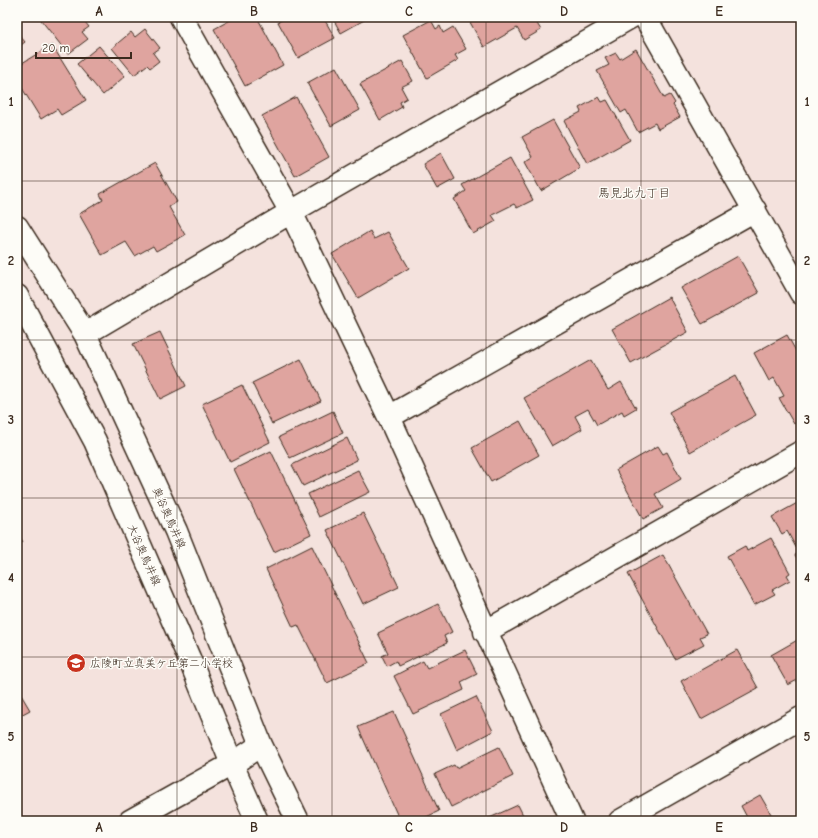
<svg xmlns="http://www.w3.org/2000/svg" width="818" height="838" viewBox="0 0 818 838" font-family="'Comic Neue','Klee One',sans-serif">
<rect width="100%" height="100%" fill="#f4e2dd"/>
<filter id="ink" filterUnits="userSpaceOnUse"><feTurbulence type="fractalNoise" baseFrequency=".025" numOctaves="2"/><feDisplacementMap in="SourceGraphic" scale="8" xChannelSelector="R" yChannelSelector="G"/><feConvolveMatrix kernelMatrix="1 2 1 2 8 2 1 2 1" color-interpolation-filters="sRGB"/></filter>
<g filter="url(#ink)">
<!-- building -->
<path fill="#dfa49f" stroke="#3b2a1e" d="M 45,17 L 81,17 L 89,27 L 82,32 L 88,39 L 68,54 L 41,20 Z
M 236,17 L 257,17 L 283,65 L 245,86 L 214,29 Z
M 287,17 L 323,17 L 335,38 L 298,58 L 278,22 Z
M 332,17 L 365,17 L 366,19 L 341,33 Z
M 467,17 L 533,17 L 541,30 L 524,40 L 517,28 L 484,47 Z
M 431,20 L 436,29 L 440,26 L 443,33 L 453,27 L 466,49 L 455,55 L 458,60 L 427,78 L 403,35 Z
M 145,29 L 160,48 L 153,53 L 159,61 L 150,68 L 147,65 L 134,75 L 112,48 L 131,32 L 135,37 Z
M 17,32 L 25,42 L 17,48 Z
M 52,45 L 86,100 L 61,115 L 57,109 L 41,119 L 17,80 L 17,66 Z
M 99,46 L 125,76 L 103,95 L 77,64 Z
M 636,49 L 664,98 L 670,95 L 675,103 L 673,105 L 680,117 L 658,129 L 655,123 L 638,132 L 626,110 L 621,113 L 597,71 L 609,65 L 605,58 L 616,53 L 620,59 Z
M 402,61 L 413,81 L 401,87 L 407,98 L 400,102 L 402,107 L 380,120 L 360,84 Z
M 336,67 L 360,110 L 331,126 L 307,83 Z
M 296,97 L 329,157 L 295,176 L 262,116 Z
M 599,97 L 602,102 L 607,100 L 630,140 L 587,164 L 564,121 L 581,112 L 579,108 Z
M 553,120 L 580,168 L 541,191 L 525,162 L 533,157 L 522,137 Z
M 441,153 L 455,179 L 437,189 L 423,164 Z
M 510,158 L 533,200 L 517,208 L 514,204 L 492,215 L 496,221 L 473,234 L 454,199 L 466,191 L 462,185 Z
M 155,163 L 177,202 L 169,207 L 185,235 L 156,251 L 153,246 L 135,256 L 126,242 L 102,255 L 79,214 L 103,200 L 100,194 Z
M 370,231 L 374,239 L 388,232 L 409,268 L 358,298 L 332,254 Z
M 738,256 L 759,293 L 702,324 L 681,288 Z
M 669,297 L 688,332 L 631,363 L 612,329 Z
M 160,332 L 186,386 L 160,399 L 133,344 Z
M 787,335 L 801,360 L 801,419 L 794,424 L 779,398 L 784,396 L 774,378 L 769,381 L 754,353 Z
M 301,359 L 321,401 L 272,424 L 252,383 Z
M 591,360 L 608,390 L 621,382 L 636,408 L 624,415 L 622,411 L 597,425 L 588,409 L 575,416 L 582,429 L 552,446 L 524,398 Z
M 735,376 L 756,415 L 690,452 L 669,412 Z
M 242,385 L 270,442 L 230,462 L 202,404 Z
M 333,411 L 343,433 L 290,458 L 279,437 Z
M 520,421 L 539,455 L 491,482 L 472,448 Z
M 347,438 L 357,460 L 303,486 L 292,465 Z
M 658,446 L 663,454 L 667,452 L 681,479 L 655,494 L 663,508 L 643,519 L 616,470 Z
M 271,451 L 311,534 L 274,552 L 234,469 Z
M 358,470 L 370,492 L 319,517 L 308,494 Z
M 801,501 L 801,566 L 795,555 L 799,553 L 787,531 L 782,534 L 772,517 Z
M 363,513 L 399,587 L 363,604 L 327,530 Z
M 17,532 L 23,542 L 17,546 Z
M 771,538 L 790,573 L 787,575 L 790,580 L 772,590 L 775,594 L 754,605 L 727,556 L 745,546 L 747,551 Z
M 312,546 L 369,663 L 327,683 L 298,625 L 293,627 L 266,569 Z
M 663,555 L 707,634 L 700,637 L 704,644 L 675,659 L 628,574 Z
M 438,604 L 452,632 L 444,636 L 447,643 L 398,666 L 396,661 L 387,666 L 382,656 L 388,653 L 378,633 Z
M 801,638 L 801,678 L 788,685 L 771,655 Z
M 465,650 L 477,674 L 461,682 L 464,690 L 413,714 L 394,676 L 423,661 L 427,668 Z
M 737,650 L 758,688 L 701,719 L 681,681 Z
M 17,688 L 30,710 L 17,717 Z
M 476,697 L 493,731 L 457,750 L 441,714 Z
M 394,712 L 439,811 L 418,821 L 400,821 L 358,727 Z
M 499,747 L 513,776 L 451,807 L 435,774 L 454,765 L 456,768 Z
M 760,795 L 775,821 L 749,821 L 741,806 Z
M 518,805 L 526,821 L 483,821 Z"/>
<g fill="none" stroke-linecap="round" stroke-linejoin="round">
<defs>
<path id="minor" d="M 181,17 L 291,212 L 631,17
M 645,17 L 801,293
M 17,227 L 85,334 L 176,531 L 261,745 L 298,821
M 17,296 L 95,441 L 189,658 L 232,764 L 257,821
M 85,334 L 291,212 L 389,417 L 572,821
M 389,417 L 755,210
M 485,632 L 801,452
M 130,821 L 232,764 L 261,745
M 620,821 L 801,718"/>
</defs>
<!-- minor casing -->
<use href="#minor" stroke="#3b2a1e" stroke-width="25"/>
<!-- minor -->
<use href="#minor" stroke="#fdfcf7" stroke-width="22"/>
</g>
</g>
<!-- grid -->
<path fill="none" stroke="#3b2a1e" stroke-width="1" stroke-opacity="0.55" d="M 177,17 L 177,821M 332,17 L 332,821M 486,17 L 486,821M 641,17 L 641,821M 17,181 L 801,181M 17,340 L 801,340M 17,498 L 801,498M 17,657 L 801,657"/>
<!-- icons -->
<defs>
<symbol id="school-disc" viewBox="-11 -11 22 22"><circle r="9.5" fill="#c8321e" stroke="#fdfcf7"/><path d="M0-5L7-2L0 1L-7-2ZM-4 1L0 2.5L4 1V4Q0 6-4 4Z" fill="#fff"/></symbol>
</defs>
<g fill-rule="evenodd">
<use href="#school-disc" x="65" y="652" width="22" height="22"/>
</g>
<g text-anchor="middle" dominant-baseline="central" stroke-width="3" stroke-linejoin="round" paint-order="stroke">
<!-- street labels -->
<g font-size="11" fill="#3b2a1e" stroke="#fdfcf7">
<text transform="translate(169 518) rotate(66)">奥谷奥鳥井線</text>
<text transform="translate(144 555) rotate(66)">大谷奥鳥井線</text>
</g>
<!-- poi labels -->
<g font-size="11" fill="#3b2a1e" stroke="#fdfcf7" text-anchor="start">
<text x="90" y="663">広陵町立真美ケ丘第二小学校</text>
</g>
<!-- neighbourhood labels -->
<g font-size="12" fill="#3b2a1e" stroke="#fdfcf7">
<text x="634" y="193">馬見北九丁目</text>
</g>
</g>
<!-- margin -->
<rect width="818" height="838" fill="none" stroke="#fdfcf7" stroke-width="44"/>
<!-- scale -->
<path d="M36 52v6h95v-6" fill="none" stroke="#3b2a1e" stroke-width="2"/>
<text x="42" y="52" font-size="12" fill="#3b2a1e" stroke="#fdfcf7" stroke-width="3" paint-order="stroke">20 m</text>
<rect x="22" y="22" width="774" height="794" fill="none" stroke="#3b2a1e" stroke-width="1.5"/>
<g font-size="13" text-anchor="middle" font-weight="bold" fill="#3b2a1e">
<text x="99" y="16">A</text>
<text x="254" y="16">B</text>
<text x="409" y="16">C</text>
<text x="564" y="16">D</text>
<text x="719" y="16">E</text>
<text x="11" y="106">1</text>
<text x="807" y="106">1</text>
<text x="11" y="265">2</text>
<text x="807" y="265">2</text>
<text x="11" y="424">3</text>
<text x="807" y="424">3</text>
<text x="11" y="582">4</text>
<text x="807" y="582">4</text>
<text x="11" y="741">5</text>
<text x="807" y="741">5</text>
<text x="99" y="832">A</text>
<text x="254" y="832">B</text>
<text x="409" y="832">C</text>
<text x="564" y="832">D</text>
<text x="719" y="832">E</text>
</g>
</svg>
